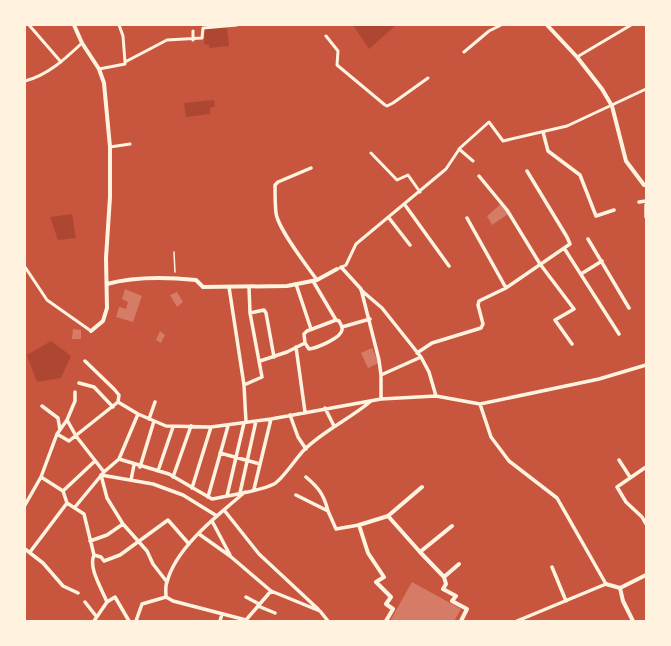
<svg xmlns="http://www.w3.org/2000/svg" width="671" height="646" viewBox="0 0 671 646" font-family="Ubuntu,sans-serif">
<rect width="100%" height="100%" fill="#c8553d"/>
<!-- green -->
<path fill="#ae4732" d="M 353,25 L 396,25 L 369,49 Z
M 227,27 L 229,46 L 209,48 L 209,45 L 204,44 L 205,29 Z
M 214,100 L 215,106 L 210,108 L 210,114 L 186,117 L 184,103 Z
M 72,214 L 76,238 L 58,240 L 50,217 Z
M 51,341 L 71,356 L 61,378 L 37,382 L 27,355 Z"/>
<!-- building -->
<path fill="#d67c66" d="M 501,204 L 508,214 L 492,225 L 487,216 Z
M 125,289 L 142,296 L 133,322 L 116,317 L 119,307 L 126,309 L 128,302 L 122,299 Z
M 177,292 L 183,302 L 177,307 L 170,295 Z
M 73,329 L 81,330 L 81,339 L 72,339 Z
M 160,331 L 165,335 L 161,343 L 156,340 Z
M 372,348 L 379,363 L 368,368 L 361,353 Z
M 412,582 L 461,609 L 454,621 L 390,621 Z"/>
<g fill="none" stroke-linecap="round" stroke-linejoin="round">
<!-- path -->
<path stroke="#fff3e0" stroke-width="1.5" d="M 174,252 L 175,272"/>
<!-- service -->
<path stroke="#fff3e0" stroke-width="3" d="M 29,25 L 61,62
M 119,25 L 123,36 L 125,62
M 193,31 L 193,40
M 326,36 L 338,51 L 337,65 L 385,105 L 387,106 L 393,103 L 428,78
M 464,52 L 489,31 L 501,25
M 577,57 L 631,25
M 99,69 L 125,64 L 125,62 L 167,40 L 202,38 L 203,28 L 237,25
M 25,81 C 48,75 65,59 82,43
M 110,147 L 130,144
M 459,149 L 473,161
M 371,153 L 397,180 L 408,175 L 420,192
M 25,267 L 47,300 L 91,331
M 340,268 L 346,265 L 356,244 L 446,169 L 460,148 L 489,122 L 503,141 L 567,126 L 646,89"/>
<!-- pedestrian -->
<path stroke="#fff3e0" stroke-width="3.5" d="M 543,132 L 548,151 L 580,175 L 596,216 L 614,210
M 311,168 L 278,182 L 275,185 C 275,194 275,204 276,213 C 278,229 307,266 317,280
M 479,176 L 507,210 L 540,264 L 574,309 L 555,320 L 572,344
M 639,202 L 646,201
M 405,205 L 449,266
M 646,205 L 646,217
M 389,218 L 410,245
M 467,218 L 506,288
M 588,239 L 629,308
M 564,248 L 619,334
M 341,267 L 361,289 L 379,360 L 381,375 L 381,399
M 581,274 L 602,261
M 313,281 L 336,320
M 296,284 L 311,329
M 229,287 L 244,385 L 246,422
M 361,290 L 382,308 L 421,357
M 250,313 L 264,310 L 266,313 L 274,357
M 336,320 L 339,321 C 340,323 343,327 342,330 C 341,338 317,348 309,349 L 305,343 L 304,334 L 307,331 Z
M 342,327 L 370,319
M 296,347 L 305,412
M 417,353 L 432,343 L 481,328 L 483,324 L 478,305 L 479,301 L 506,288 L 570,244 L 567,237 L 527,171
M 260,361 L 287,352 L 305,343
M 381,375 L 421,357 L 429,372 L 436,396
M 79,383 L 94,387 L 113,407
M 244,385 L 262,377 L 250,313 L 249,287
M 118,402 L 138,414 L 166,426 L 211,427 L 271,419 L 381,399 L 436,396 L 480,404 L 599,379 L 646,365
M 480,404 L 491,437 L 509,461 L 557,498 L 606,584 L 517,621
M 42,406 L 58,418 L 60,430
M 325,408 L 334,426
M 290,415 L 298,437 L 306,449
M 149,419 L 155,402
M 67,420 L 76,436 L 104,472 L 75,507
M 57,434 L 69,441 L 118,402 L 119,395 L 114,389 L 85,361
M 220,453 L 260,464
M 119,459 L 169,474 L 212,499 C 230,495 258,492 274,484 C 282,480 297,457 304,450 C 324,430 350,419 371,401
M 619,460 L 630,477
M 140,467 L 154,421
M 646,467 L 617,487 L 626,502 L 642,517 L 646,524
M 158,471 L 173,427
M 104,472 L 119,459 L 138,414
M 101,475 L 107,498 L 123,524 L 147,551 L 153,564 L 167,582
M 101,475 L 153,484 L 183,495 L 217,516
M 41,477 L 63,491 L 67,503 L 84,514 L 94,555 C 88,568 102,589 107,602 L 115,597 L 129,621
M 173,477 L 191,426
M 306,477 C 319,488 324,495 328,511
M 131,480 L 134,465
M 192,488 L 211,427
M 254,489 L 271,419
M 63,491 L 95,461
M 240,493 L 256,421
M 296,495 L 328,511 L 336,529 L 359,525
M 227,496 L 244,423
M 208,497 L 228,426
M 25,505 L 41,477 L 57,434 L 67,420 L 75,401 L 75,392
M 224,510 L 259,554 L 318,609
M 212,521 L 230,555
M 199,534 L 230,556 L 271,591 L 320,611 L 328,621
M 90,541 L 107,535 L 123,524
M 25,549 L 43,563 L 63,586 L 78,593
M 30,552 L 67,503
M 94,555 L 101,557 L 104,561 L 120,555 L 168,520 L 189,544
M 552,567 L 566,601
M 166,597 L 173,601 L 246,620 L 271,591
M 246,597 L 259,604
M 85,602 L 96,616
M 258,606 L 275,613
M 94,621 L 107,602
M 136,621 L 142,604 L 166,597 C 166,592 165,586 167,582 C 176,547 218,515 245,492
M 220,621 L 222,614"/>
<!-- minor -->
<path stroke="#fff3e0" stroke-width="4" d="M 74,25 L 82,43 L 99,69 L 104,83 L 110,147 L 110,197 L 106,258 L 107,308 L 103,321 L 91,331
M 547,25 L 577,57 L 602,89 L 612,106 L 626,161 L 644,185
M 107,284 C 136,276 167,277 196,280 L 203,287 L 287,286 L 317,280 L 337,269
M 420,552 L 388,516 L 422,487
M 459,564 L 444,577 L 446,584 L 443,589 L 456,596 L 452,601 L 467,609 L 461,621
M 444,577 L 420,552 L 452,526
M 606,584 L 620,588 L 646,575
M 620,588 L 623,601 L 633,621
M 386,621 L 393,609 L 386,604 L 391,597 L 376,582 L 384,577 L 368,553 L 359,525 L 388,516"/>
</g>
<!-- border -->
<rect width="671" height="646" fill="none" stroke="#fff3e0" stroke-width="52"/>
</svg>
